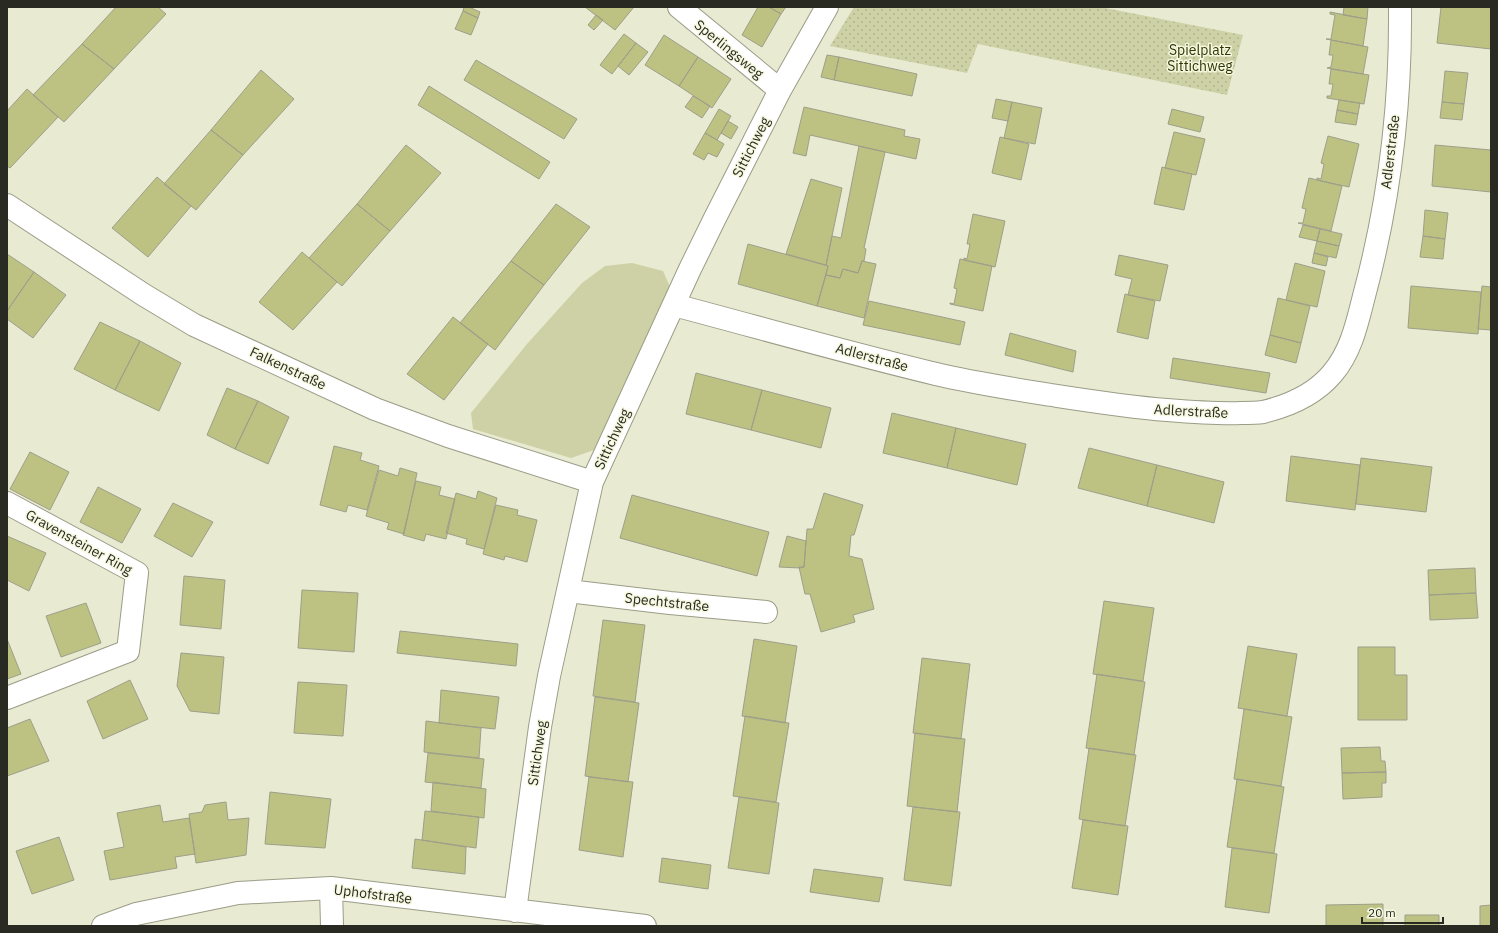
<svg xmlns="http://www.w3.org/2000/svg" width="1498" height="933" viewBox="0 0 1498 933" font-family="'IBM Plex Sans',sans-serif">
<defs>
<pattern id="park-dots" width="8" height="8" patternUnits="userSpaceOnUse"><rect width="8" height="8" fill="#cdd1a5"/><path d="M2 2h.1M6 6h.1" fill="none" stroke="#b0b48e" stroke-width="1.8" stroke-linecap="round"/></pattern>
</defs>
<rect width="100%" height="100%" fill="#e8ead2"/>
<!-- grass -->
<path fill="#cdd1a5" d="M 632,263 L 663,271 L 670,287 L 594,450 L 571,458 L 473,429 L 471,413 L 527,344 L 582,283 L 605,266 Z"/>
<!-- park -->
<path fill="url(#park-dots)" d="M 854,7 L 1100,7 L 1243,35 L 1227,95 L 978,44 L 967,73 L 830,46 Z"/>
<!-- building -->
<path fill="#bdc283" stroke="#9d9f89" d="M 116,7 L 158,7 L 166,14 L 114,69 L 82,44 Z
M 464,7 L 469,7 L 480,12 L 478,18 L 463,11 Z
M 585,7 L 634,7 L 615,30 Z
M 758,7 L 769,7 L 781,14 L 762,47 L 742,35 Z
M 769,7 L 786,7 L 781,14 Z
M 1344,7 L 1368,7 L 1367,19 L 1343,15 Z
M 1441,7 L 1491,7 L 1491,49 L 1437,43 Z
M 463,11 L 478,18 L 471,35 L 455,29 Z
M 1330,12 L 1367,19 L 1363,46 L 1326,39 L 1331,39 L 1335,15 L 1330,14 Z
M 596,15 L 603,20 L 594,30 L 588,25 Z
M 624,34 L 636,43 L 612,74 L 600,65 Z
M 664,35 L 698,57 L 679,86 L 645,65 Z
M 1331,40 L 1368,47 L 1363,74 L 1327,68 L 1331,67 L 1333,55 L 1329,55 Z
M 636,43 L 648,52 L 629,75 L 618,66 Z
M 82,44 L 114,69 L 64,122 L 33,95 Z
M 827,55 L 839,57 L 834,80 L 821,77 Z
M 698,57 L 731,79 L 712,108 L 679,86 Z
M 839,57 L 917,74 L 912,96 L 834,80 Z
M 476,60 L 577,119 L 564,139 L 464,80 Z
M 1331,69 L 1369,75 L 1364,104 L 1327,98 L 1327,96 L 1331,96 L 1333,84 L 1329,84 Z
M 261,70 L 294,99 L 243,155 L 211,130 Z
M 1445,71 L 1468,73 L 1464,104 L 1442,102 Z
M 429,86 L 550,162 L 539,179 L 418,105 Z
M 27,89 L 58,117 L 10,168 L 7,166 L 7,111 Z
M 693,96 L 710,106 L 702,118 L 685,107 Z
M 996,99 L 1012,102 L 1008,121 L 992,118 Z
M 1339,100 L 1360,103 L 1358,114 L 1337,110 Z
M 1012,102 L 1042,108 L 1035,144 L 1004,138 Z
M 1442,102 L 1464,104 L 1462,120 L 1440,118 Z
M 804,107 L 905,130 L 904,136 L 920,139 L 916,159 L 810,135 L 806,156 L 793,153 Z
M 719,109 L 731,116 L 717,140 L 705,133 Z
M 1172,109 L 1204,117 L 1200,132 L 1168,124 Z
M 1337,110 L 1358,114 L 1356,125 L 1335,122 Z
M 728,121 L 738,127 L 731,139 L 721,133 Z
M 211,130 L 243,155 L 196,210 L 164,184 Z
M 1174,132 L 1205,139 L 1196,175 L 1165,168 Z
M 705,133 L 724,144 L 717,157 L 708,153 L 704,160 L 693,154 Z
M 1328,136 L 1359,144 L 1349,187 L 1317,180 L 1317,178 L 1321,179 L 1324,164 L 1321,163 Z
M 1000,137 L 1029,144 L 1021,180 L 992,173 Z
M 406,145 L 441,173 L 390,231 L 357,204 Z
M 1435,145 L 1491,150 L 1491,192 L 1432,186 Z
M 859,146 L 885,152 L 864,248 L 866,249 L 864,261 L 862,261 L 858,273 L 843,269 L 840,278 L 826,275 L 828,266 L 826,265 L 832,236 L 841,238 Z
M 1162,167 L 1192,174 L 1184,210 L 1154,204 Z
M 157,177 L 191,206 L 148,257 L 112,228 Z
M 1309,178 L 1342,186 L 1331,231 L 1298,223 L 1303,223 L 1306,209 L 1302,208 Z
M 811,179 L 842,188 L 826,265 L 786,254 Z
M 357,204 L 390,231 L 342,286 L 309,258 Z
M 556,204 L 590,227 L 544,285 L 511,261 Z
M 1425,210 L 1448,213 L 1445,239 L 1423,236 Z
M 973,214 L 1005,221 L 995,267 L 964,260 L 964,258 L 967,259 L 970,244 L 967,244 Z
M 1303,225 L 1320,229 L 1317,241 L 1299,237 Z
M 1320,229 L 1342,234 L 1339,246 L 1317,241 Z
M 1423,236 L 1445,239 L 1443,259 L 1420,257 Z
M 1317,241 L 1339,246 L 1336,258 L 1314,253 Z
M 748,244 L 828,266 L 817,306 L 738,284 Z
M 302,252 L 337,282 L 293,330 L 259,302 Z
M 1314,253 L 1328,257 L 1326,266 L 1312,263 Z
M 7,254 L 34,272 L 7,311 Z
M 1119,255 L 1168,265 L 1160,301 L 1128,295 L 1132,279 L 1115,275 Z
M 960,259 L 992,266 L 983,311 L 950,304 L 950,303 L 954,304 L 957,289 L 954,288 Z
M 511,261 L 544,285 L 495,350 L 460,323 Z
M 862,261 L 876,264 L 864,318 L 817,306 L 826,275 L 840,278 L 843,269 L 858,273 Z
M 1295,263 L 1325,271 L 1317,307 L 1286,300 Z
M 34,272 L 66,295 L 33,338 L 7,319 L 7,311 Z
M 1411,286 L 1481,292 L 1478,334 L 1408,328 Z
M 1482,286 L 1491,287 L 1491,330 L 1478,329 Z
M 1125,294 L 1155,301 L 1148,339 L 1117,332 Z
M 1278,298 L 1310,306 L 1301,343 L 1270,335 Z
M 869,301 L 965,322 L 960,345 L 863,325 Z
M 453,317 L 488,344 L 444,400 L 407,374 Z
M 100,322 L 140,341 L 115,390 L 74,369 Z
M 1010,333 L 1076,351 L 1073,372 L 1005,355 Z
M 1270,335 L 1301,343 L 1296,363 L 1265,355 Z
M 140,341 L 181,363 L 159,411 L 115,390 Z
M 1173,358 L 1270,373 L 1266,393 L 1170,378 Z
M 696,373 L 762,390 L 751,430 L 686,414 Z
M 227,388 L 258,401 L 235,449 L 207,435 Z
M 762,390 L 831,408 L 821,448 L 751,430 Z
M 258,401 L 289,417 L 268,464 L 235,449 Z
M 892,413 L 956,428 L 947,468 L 883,453 Z
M 956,428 L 1026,444 L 1017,485 L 947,468 Z
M 334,446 L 362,453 L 360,460 L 379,466 L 367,510 L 348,505 L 346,512 L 320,505 Z
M 1089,448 L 1157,465 L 1147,506 L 1078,488 Z
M 30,452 L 69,472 L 50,510 L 10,489 Z
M 1291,456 L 1360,465 L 1355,510 L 1286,501 Z
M 1361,458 L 1432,467 L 1426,512 L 1356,504 Z
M 1157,465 L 1224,482 L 1214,523 L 1147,506 Z
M 400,468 L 417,473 L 404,534 L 387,529 L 389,523 L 366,516 L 379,470 L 398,476 Z
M 416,481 L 441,487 L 439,495 L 455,499 L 446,539 L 426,534 L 424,541 L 403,535 Z
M 98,487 L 141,509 L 122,543 L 80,522 Z
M 478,491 L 497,498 L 484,549 L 466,544 L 467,539 L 446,533 L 456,493 L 476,499 Z
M 824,493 L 863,505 L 854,535 L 851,535 L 849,556 L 862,559 L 874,609 L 853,615 L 855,622 L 821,632 L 810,594 L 805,594 L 799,567 L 804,567 L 807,529 L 813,529 Z
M 632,495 L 769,532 L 757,576 L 620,538 Z
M 173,503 L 213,522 L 192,557 L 154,536 Z
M 496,505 L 518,510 L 517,515 L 537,520 L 527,562 L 505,556 L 504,560 L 483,554 Z
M 7,536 L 46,553 L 29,591 L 7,580 Z
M 787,536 L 806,541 L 804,567 L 800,568 L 779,567 Z
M 1475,568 L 1476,593 L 1429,595 L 1428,570 Z
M 184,576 L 225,580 L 221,629 L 180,625 Z
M 302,590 L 358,593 L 354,652 L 298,648 Z
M 1476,593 L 1478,618 L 1430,620 L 1429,595 Z
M 1104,601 L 1154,608 L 1143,681 L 1093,674 Z
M 86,603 L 101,643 L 61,657 L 46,616 Z
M 603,620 L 645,625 L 635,702 L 593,696 Z
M 400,631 L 518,644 L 516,666 L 397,653 Z
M 7,639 L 21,674 L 7,679 Z
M 754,639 L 797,646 L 785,723 L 742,716 Z
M 1248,646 L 1297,654 L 1287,716 L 1238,708 Z
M 1358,647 L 1395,647 L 1395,675 L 1407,675 L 1407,720 L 1358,720 Z
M 181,653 L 224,657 L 219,714 L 190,711 L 177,686 Z
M 922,658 L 970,664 L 961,739 L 913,733 Z
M 1097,674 L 1145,682 L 1134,755 L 1086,748 Z
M 130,680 L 148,719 L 103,739 L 87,701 Z
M 298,682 L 347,685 L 343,736 L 294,733 Z
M 441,690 L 499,697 L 495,729 L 439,723 Z
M 595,697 L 639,703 L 628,782 L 585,776 Z
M 1244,709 L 1292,717 L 1281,786 L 1234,779 Z
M 745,716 L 789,723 L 776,802 L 733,796 Z
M 30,719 L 49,761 L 7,776 L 7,728 Z
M 426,721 L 481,728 L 479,758 L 424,752 Z
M 915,733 L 965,739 L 957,812 L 907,806 Z
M 1380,747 L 1381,761 L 1385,761 L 1386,772 L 1342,773 L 1341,748 Z
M 1089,748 L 1136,755 L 1125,826 L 1079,819 Z
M 428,753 L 484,759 L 481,788 L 425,782 Z
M 1386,772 L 1386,783 L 1382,783 L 1382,797 L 1343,799 L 1342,773 Z
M 589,777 L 633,782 L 623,857 L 579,850 Z
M 1237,779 L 1284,787 L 1274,853 L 1227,847 Z
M 433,782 L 486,789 L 484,818 L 431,811 Z
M 270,792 L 331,799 L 325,848 L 265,844 Z
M 739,797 L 779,803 L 769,874 L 728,868 Z
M 226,802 L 228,820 L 249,818 L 246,855 L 196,863 L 189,814 L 202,812 L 205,805 Z
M 160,805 L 163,822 L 189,818 L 195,854 L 175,857 L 177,868 L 110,880 L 104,851 L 124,847 L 117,813 Z
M 913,807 L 960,812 L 951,886 L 904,880 Z
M 425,811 L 479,817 L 476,848 L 422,840 Z
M 1083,820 L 1128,826 L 1118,895 L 1072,888 Z
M 59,837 L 74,880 L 32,894 L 16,851 Z
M 415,839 L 466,847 L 465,874 L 412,868 Z
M 1232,848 L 1277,854 L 1269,913 L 1225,907 Z
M 662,858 L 711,865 L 708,889 L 659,882 Z
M 814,869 L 883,878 L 879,902 L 810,892 Z
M 1383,904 L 1383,926 L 1326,926 L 1326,905 Z
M 1491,905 L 1491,926 L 1480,926 L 1480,906 Z
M 1405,915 L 1439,915 L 1439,926 L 1405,926 Z"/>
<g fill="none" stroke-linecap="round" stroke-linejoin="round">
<defs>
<path id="minor" d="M 679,7 L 780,90
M 7,205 L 144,295 L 194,325 L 375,409 L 448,436 L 592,482
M 674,305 C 761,328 848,353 936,374 C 974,383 1013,389 1051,395 C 1090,401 1128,407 1167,410 C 1192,412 1217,414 1241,413 C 1248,413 1256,413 1263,412 C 1288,406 1315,394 1332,374 C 1351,352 1357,324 1364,296 C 1389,203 1401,104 1400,7
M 7,503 L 137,573 L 128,651 L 7,698
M 568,591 L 670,603 L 766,612
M 331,888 L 332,926
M 515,911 L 540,727 L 549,676 L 592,482 L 690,269 L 715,218 L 780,90 L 827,7
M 103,926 L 136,914 L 238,893 L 331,888 L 645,926"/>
</defs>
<!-- minor casing -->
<use href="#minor" stroke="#9b9d87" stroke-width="24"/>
<!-- minor -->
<use href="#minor" stroke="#fff" stroke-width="22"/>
</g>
<g text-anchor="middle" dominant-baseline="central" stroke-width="3" stroke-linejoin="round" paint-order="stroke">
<!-- street labels -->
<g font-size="14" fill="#292a21" stroke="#f5f8df">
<text transform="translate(729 49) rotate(39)">Sperlingsweg</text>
<text transform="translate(751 147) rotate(-63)">Sittichweg</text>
<text transform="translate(1390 152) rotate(-83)">Adlerstraße</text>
<text transform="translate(872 357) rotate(15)">Adlerstraße</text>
<text transform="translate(288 368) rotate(25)">Falkenstraße</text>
<text transform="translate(1191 411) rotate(3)">Adlerstraße</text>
<text transform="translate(612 439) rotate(-65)">Sittichweg</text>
<text transform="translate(79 542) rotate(29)">Gravensteiner Ring</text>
<text transform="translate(667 602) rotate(6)">Spechtstraße</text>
<text transform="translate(537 753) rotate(-82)">Sittichweg</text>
<text transform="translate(373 894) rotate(7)">Uphofstraße</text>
</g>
<!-- park labels -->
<g font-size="14" fill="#333503" stroke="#f5f8df">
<text x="1200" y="50">Spielplatz<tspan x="1200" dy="16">Sittichweg</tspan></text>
</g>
</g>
<!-- border -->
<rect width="1498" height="933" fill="none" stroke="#292a21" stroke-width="16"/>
<!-- scale -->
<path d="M1362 917v6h81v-6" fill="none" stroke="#292a21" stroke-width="2"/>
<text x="1368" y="917" font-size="12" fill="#292a21" stroke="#f5f8df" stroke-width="3" paint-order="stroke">20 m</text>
</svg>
